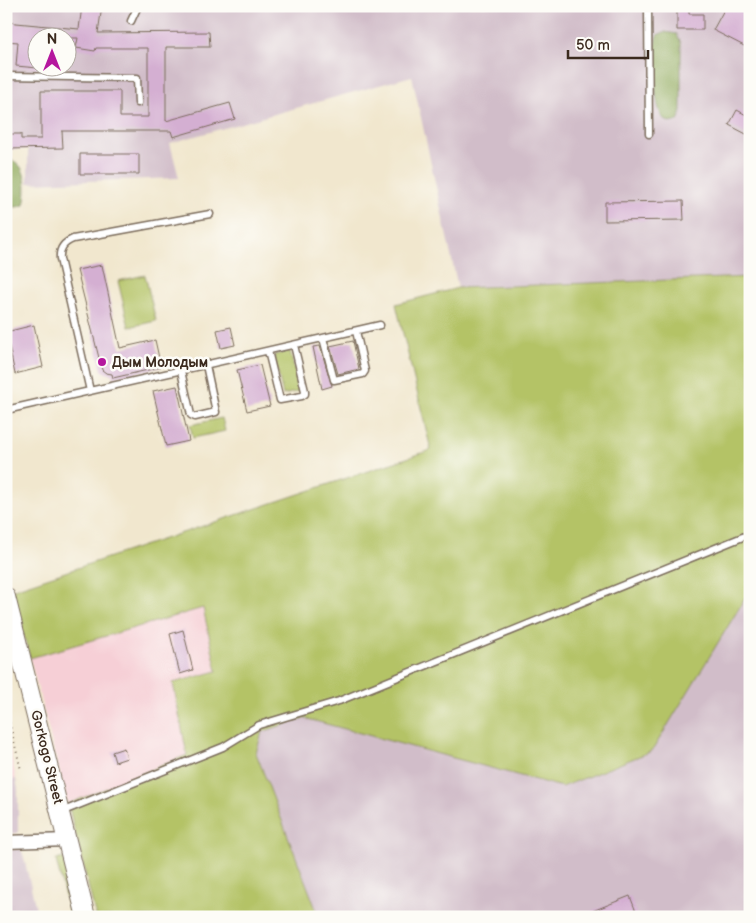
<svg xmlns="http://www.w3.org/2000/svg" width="756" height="923" viewBox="0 0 756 923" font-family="'Balsamiq Sans',sans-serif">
<rect width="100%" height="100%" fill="#fdfcf7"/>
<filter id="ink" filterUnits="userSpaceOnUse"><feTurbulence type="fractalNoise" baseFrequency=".02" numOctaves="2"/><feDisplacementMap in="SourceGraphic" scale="10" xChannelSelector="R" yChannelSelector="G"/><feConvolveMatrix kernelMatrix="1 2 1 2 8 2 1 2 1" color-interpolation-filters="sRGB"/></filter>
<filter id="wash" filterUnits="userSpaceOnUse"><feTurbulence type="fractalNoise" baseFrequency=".0096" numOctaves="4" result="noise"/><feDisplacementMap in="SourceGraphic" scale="20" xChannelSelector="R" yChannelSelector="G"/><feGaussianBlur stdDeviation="1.12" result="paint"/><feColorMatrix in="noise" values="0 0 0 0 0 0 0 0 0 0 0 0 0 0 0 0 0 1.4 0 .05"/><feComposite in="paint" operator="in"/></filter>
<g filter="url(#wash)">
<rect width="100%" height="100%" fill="#f1e7ce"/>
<!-- built -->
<path fill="#f6cfd6" d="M 203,607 L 217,671 L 173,683 L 187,755 L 68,804 L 30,658 Z
M 6,736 L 13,764 L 16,779 L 6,780 Z"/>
<!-- industrial -->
<path fill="#d1bdc9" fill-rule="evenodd" d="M 6,6 L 750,6 L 750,277 L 458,288 L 412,76 L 170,143 L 179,178 L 28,183 L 28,149 L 6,149 ZM 38,38 L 68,38 L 68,68 L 38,68 Z
M 750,590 L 750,917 L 319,917 L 256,752 L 262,732 L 304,718 L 562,787 L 652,751 Z
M 16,779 L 18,789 L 18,833 L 6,834 L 6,780 Z
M 21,848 L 24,858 L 38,917 L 6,917 L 6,850 Z"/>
<!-- green -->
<path fill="#b4c366" stroke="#787642" d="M 145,275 L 156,321 L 129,327 L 118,281 Z
M 750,277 L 750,590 L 652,751 L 562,787 L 304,718 L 262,732 L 256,753 L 319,917 L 96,917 L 68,804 L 187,755 L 173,683 L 217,671 L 203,608 L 30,658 L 11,590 L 431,450 L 396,304 L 458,288 Z
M 290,351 L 300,391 L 283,395 L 274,355 Z
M 222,418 L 225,431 L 193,438 L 190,425 Z
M 64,858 L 78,917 L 70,917 L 56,860 Z"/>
<!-- forest -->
<path fill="#8fa95b" stroke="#656a3c" d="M 665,32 L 677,34 L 681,43 L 681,113 L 678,121 C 672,122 668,123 664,119 C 653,109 652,49 657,35 Z
M 6,158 C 11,160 16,161 20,166 C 27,174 27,195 24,205 C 18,207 11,209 6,204 Z"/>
<g id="blocks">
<!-- building -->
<path fill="#d4afd2" d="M 82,6 L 102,6 L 98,33 L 209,32 L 210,47 L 166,47 L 166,121 L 230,103 L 235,119 L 173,137 L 171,131 L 62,131 L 63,148 L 6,149 L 6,134 L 21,134 L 21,139 L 41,139 L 41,91 L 120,91 L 120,117 L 148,117 L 148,48 L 96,48 L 95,51 L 76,48 L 78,38 L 38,38 L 38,68 L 16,66 L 18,42 L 6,41 L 6,22 L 79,29 Z
M 677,6 L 689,6 L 689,14 L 703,14 L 703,30 L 677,30 Z
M 726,6 L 741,6 L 750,11 L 750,49 L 713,30 Z
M 737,110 L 750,117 L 750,136 L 729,125 Z
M 80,154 L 139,154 L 139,174 L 80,174 Z
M 683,201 L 684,220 L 605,221 L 605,202 Z
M 102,265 L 120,348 L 155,340 L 161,367 L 113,378 L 112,374 L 106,373 L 102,370 L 77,270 Z
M 34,325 L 43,367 L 15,374 L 6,332 Z
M 231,327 L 235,345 L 221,348 L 217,330 Z
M 353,341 L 359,369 L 338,374 L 330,346 Z
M 320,346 L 332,386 L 322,389 L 313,347 Z
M 260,365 L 270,406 L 247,411 L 237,370 Z
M 177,386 L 189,441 L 166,446 L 153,391 Z
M 183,630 L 193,670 L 180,674 L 170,634 Z
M 124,748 L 127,758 L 115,762 L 112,752 Z
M 630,896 L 638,917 L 580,917 L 580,916 Z"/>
</g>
</g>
<g filter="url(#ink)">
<use href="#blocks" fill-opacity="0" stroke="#7b6c5c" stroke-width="1"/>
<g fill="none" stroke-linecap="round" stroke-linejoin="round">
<defs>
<path id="lane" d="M 648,6 L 649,134
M 131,21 L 138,6
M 6,76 L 137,78 L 138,103
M 323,338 L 334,380 L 363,374 L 365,371 L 356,331
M 268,351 L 280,400 L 302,396 L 305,394 L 305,391 L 294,345
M 181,371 L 191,415 L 195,417 L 216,412 L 206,365
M 90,391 L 60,259 C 59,249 63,243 73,239 L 210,214
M 6,410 L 380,325
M 61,812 L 223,747 L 259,725 L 339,701 L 750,534"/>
<path id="street" d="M 6,842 L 68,840"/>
<path id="secondary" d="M 6,597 L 86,917"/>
</defs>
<!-- lane casing -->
<use href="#lane" stroke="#7b6c5c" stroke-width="9"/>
<!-- street casing -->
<use href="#street" stroke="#7b6c5c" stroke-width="15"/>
<!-- secondary casing -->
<use href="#secondary" stroke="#7b6c5c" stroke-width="20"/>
<!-- path -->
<path stroke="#7b6c5c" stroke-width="2" stroke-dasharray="1 4" stroke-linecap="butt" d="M 6,708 L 21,770"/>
<!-- lane -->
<use href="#lane" stroke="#fff" stroke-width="6"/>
<!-- street -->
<use href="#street" stroke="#fff" stroke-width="12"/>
<!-- secondary -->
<use href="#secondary" stroke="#fff" stroke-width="18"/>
</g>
</g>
<!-- markers -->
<circle fill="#b5179e" stroke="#fdfcf7" stroke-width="2" cx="102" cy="362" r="5"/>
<g text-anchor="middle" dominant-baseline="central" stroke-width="5" stroke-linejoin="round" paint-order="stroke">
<!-- poi labels -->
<g font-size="14" font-weight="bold" fill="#3b2a1e" stroke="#fdfcf7" text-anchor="start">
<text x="112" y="362">Дым Молодым</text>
</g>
<!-- street labels -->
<g font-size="14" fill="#3b2a1e" stroke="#fdfcf7">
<text transform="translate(47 757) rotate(76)">Gorkogo Street</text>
</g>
</g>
<!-- margin -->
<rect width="756" height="923" fill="none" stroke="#fdfcf7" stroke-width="25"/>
<!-- north arrow -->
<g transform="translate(52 52)"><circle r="24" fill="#fdfcf7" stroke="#afa8a0"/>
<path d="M0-4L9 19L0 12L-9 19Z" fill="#b5179e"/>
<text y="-8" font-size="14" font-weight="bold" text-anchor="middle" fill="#3b2a1e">N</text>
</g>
<!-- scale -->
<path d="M568 50v8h80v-8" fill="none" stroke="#3b2a1e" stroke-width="2.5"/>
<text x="576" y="50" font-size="15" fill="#3b2a1e" stroke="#fdfcf7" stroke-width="4" paint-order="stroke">50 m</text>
</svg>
